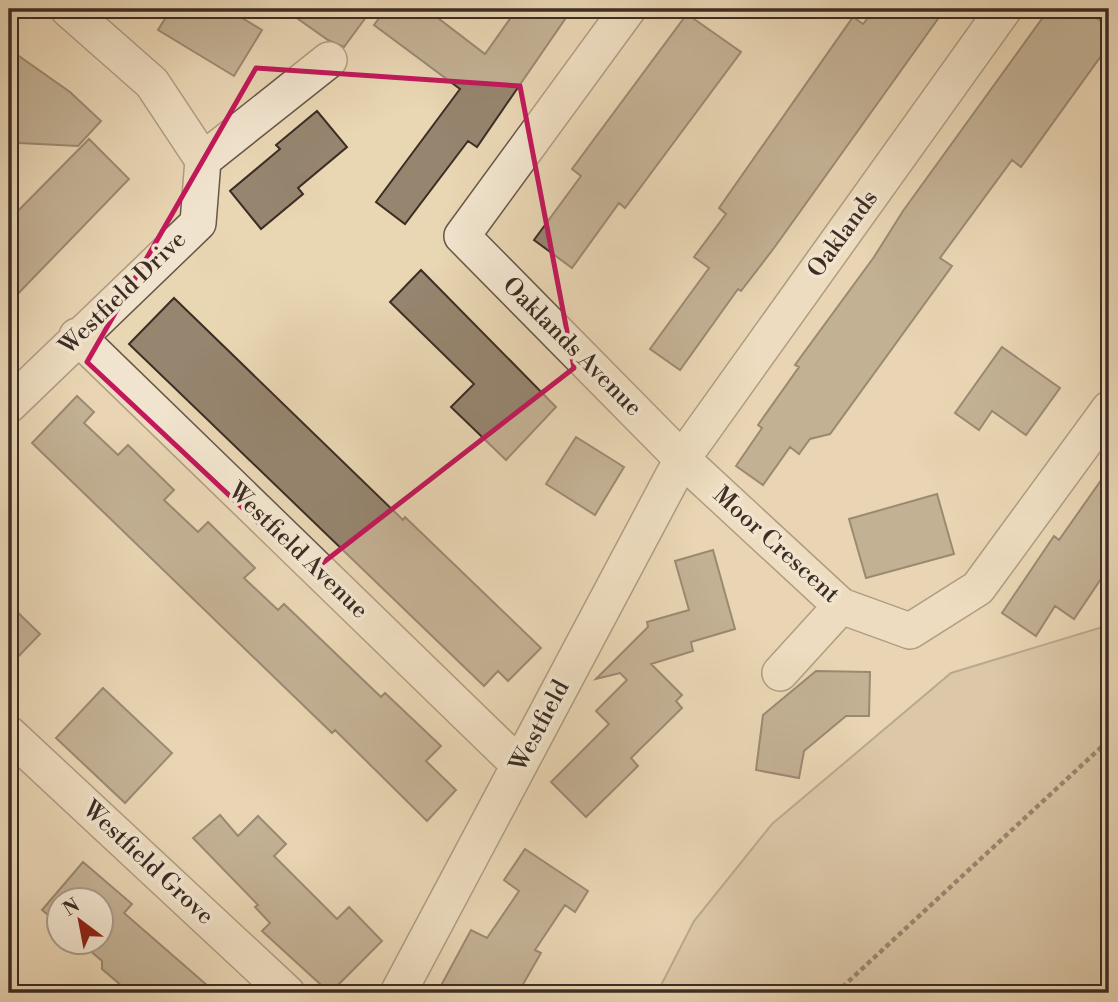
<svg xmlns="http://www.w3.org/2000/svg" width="1118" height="1002" viewBox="0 0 1118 1002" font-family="'Libre Bodoni',serif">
<rect width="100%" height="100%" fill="#e9d6b3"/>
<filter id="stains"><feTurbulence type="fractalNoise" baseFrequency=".00286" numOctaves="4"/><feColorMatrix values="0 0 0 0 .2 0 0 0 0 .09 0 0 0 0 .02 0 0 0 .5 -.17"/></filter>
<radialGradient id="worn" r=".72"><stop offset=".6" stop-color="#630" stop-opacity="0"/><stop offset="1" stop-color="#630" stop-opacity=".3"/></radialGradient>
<!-- green -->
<path fill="#ccb99b" stroke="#847360" stroke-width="2" d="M 1109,625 L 1109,993 L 657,993 L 694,921 L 772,824 L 951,673 Z"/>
<!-- building -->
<path fill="#96856f" stroke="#3d2d25" stroke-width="2" d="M 171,9 L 227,9 L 262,30 L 234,76 L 158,30 Z
M 284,9 L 372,9 L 344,47 L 328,40 Z
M 386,9 L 445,9 L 438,18 L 485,54 L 517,9 L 572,9 L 477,147 L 468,141 L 405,224 L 376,202 L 460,89 L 374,25 Z
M 875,9 L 945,9 L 774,248 L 741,291 L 738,289 L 680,370 L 650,349 L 709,268 L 694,257 L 726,214 L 719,208 L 853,17 L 863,24 Z
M 1049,9 L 1084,9 L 1109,27 L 1109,45 L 1021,167 L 1012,160 L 940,258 L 952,266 L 830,434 L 810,439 L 799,454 L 790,447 L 763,485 L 736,466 L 762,428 L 758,425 L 799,367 L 795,365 L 874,257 L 903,211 Z
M 687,14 L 741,52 L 625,208 L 619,203 L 572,268 L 534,240 L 581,176 L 572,169 Z
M 9,49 L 70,92 L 101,121 L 78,146 L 19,143 L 9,135 Z
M 317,111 L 347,147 L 298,188 L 303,194 L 261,229 L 230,191 L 280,149 L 276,145 Z
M 89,139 L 129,179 L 9,303 L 9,220 Z
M 421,270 L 556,407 L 506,460 L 451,407 L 474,384 L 390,302 Z
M 174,298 L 403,520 L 405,517 L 541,648 L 508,681 L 498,671 L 484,686 L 129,344 Z
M 1002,347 L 1060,388 L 1026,435 L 992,411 L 979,430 L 955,413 Z
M 77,396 L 94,412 L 84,423 L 118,455 L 128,445 L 174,490 L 164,500 L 198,532 L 208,522 L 255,568 L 244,578 L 278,610 L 284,604 L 381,697 L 385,693 L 441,746 L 426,761 L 456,790 L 427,821 L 335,730 L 332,733 L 32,443 Z
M 576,437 L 624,467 L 595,515 L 546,484 Z
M 1109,469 L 1109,567 L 1074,619 L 1055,606 L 1036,636 L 1002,613 L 1054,536 L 1059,540 Z
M 937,494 L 954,554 L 866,578 L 849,519 Z
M 713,550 L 735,629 L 691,642 L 693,651 L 651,664 L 682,695 L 676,701 L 682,708 L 631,758 L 638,766 L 586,817 L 551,782 L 609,724 L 596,711 L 627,680 L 620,673 L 596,679 L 648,627 L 647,622 L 689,610 L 675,561 Z
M 9,604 L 40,634 L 9,666 Z
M 816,671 L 870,672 L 869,716 L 846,716 L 804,751 L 799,778 L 756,770 L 763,715 Z
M 103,688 L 172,753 L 125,803 L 56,738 Z
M 220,815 L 238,836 L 258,816 L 286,844 L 274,856 L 337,919 L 349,907 L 382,941 L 330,993 L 262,931 L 270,923 L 255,907 L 258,905 L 193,838 Z
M 525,849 L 588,891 L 575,912 L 565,905 L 535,950 L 541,953 L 518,993 L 437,993 L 471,930 L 487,938 L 519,891 L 504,880 Z
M 83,862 L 132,904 L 124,913 L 216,993 L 130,993 L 102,969 L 102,961 L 80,942 L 102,942 L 102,900 L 60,900 L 60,925 L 42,910 Z"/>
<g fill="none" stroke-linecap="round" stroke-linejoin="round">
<defs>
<path id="street" d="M 628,9 L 462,236 L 682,459 L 841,606 L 910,631 L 978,588 L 1109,409
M 203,160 L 329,60
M 77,336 L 519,765
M 9,405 L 198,223 L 203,160 L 152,83 L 68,9
M 780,673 L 841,606
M 9,734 L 287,993
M 398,993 L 682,459 L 1004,9"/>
</defs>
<!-- street casing -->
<use href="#street" stroke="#685748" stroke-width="38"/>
<!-- path -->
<path stroke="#3d2d25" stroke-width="4.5" stroke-dasharray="5 3.5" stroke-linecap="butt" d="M 836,993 L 1109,740"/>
<!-- street -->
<use href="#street" stroke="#f1e4ce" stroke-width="35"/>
</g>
<!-- marked area -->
<path d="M0 0H1118V1002H0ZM 256,68 L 520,86 L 574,368 L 311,572 L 87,362 Z" fill="#e9d6b3" fill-opacity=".55" fill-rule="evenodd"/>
<path fill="none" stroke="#c2185b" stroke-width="5" stroke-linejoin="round" d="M 256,68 L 520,86 L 574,368 L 311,572 L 87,362 Z"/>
<g text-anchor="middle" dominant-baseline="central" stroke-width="7" stroke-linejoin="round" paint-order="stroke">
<!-- street labels -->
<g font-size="24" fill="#3d2d25" stroke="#f1e4ce">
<text transform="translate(843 234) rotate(-54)">Oaklands</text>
<text transform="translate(123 293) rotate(-44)">Westfield Drive</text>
<text transform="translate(572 347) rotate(45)">Oaklands Avenue</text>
<text transform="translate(776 545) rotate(42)">Moor Crescent</text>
<text transform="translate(298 551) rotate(44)">Westfield Avenue</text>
<text transform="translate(540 726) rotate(-62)">Westfield</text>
<text transform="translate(148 863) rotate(43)">Westfield Grove</text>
</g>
</g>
<!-- margin -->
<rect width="1118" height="1002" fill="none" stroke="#e9d6b3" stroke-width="35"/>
<rect x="10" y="10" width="1097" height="981" fill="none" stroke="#3d2d25" stroke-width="3.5"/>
<rect x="18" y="18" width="1083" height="967" fill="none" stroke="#3d2d25" stroke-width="2"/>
<!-- north arrow -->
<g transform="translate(80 921) rotate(328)"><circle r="33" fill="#f1e4ce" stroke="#a99b8a" stroke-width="2"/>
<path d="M0-5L12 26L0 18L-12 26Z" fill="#8f2418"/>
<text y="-10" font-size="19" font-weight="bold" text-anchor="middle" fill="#3d2d25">N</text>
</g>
<rect width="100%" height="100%" filter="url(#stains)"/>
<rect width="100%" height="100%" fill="url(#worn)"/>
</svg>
